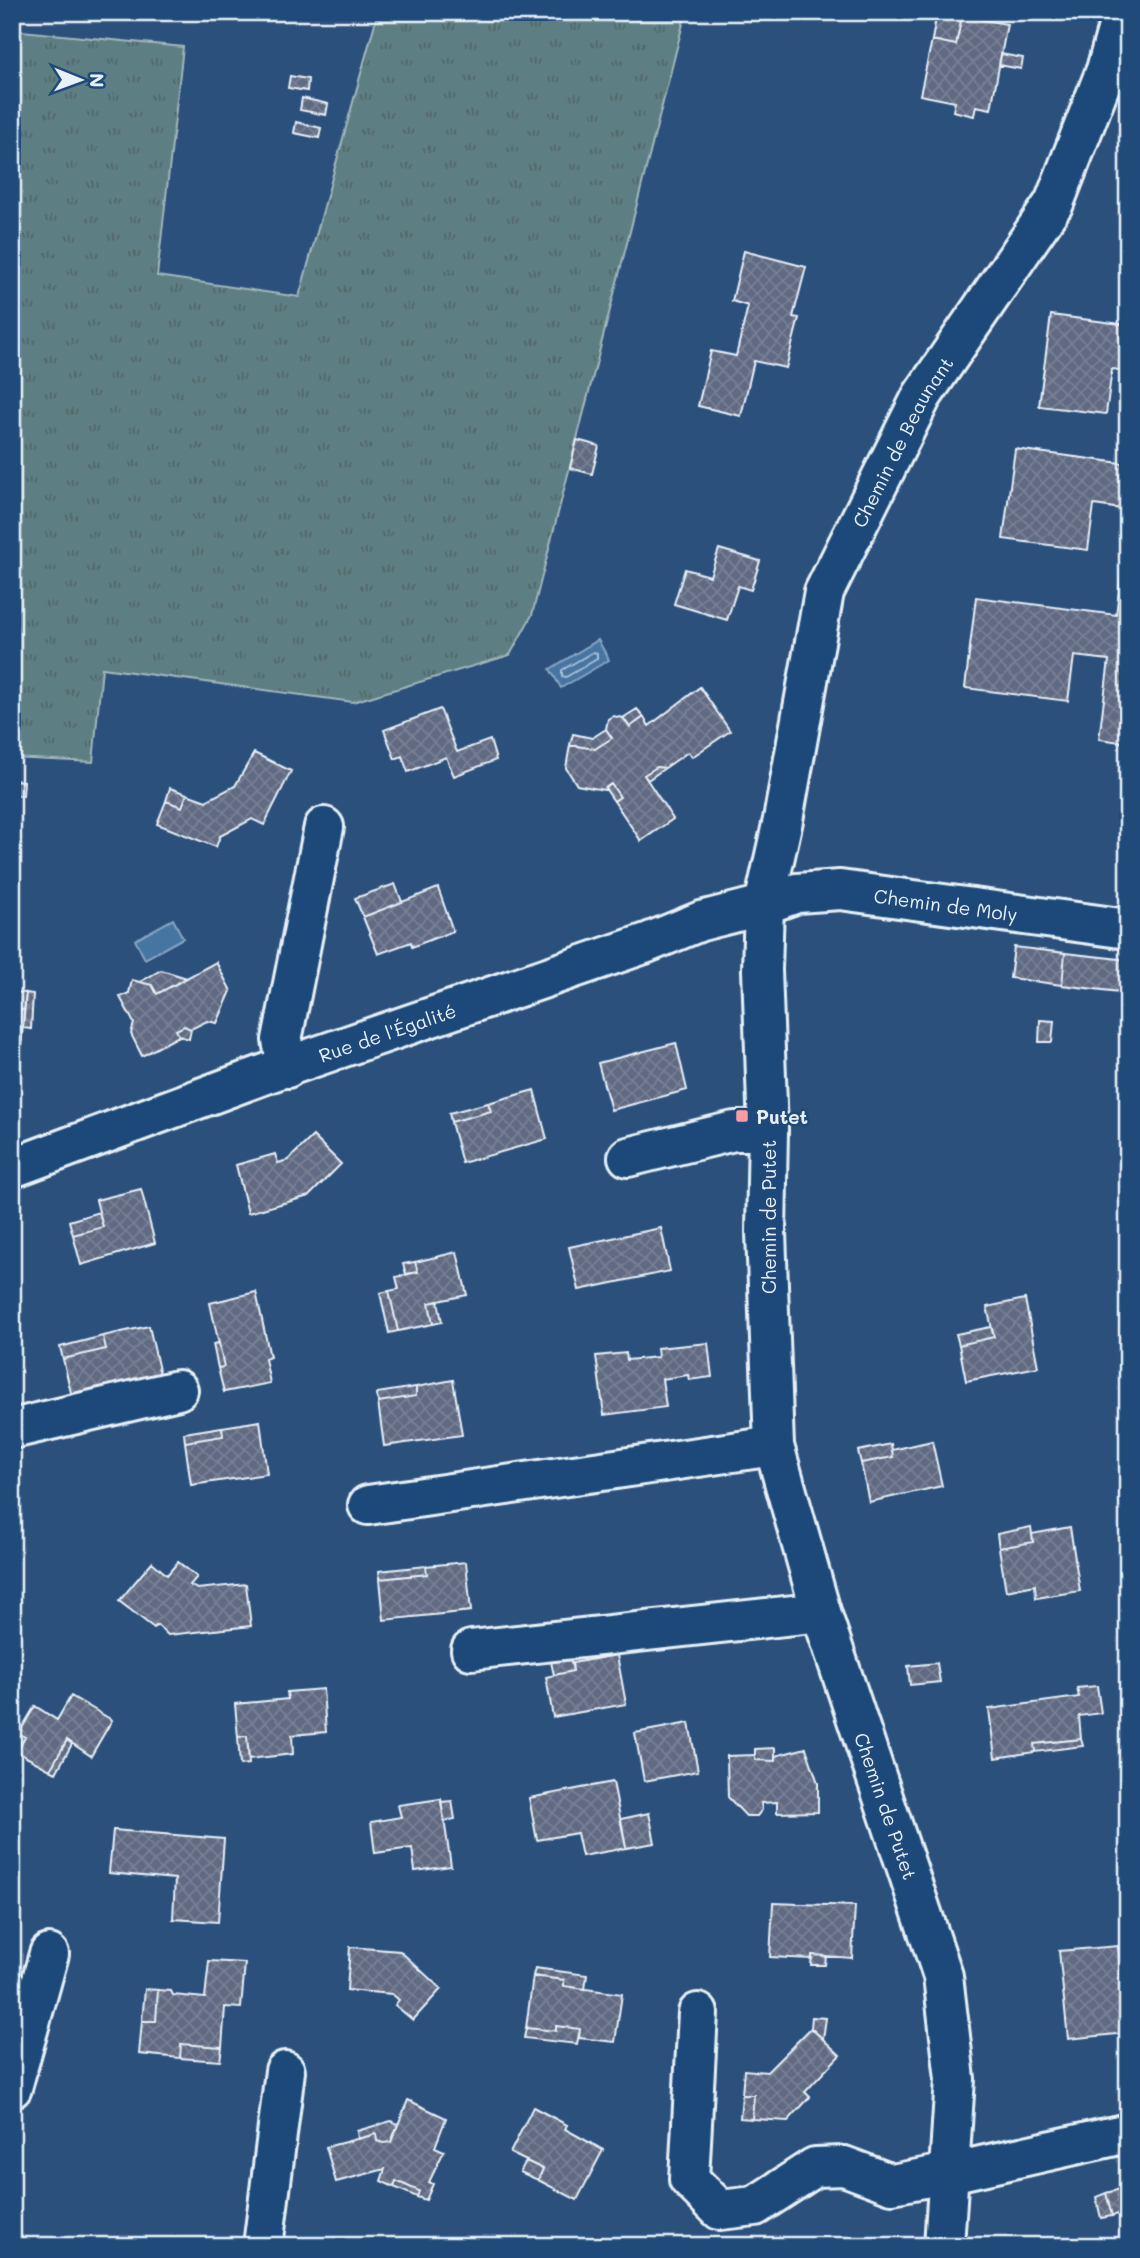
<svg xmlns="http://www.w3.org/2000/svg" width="1140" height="2258" viewBox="0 0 1140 2258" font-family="Mali,sans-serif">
<defs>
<pattern id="grass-tufts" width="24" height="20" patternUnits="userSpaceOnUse" patternTransform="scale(1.75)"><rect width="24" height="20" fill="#5d7f83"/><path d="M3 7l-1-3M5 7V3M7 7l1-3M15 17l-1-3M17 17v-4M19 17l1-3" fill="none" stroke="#536669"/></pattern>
<pattern id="building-cross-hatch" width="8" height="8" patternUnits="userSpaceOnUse" patternTransform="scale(1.75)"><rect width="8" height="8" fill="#616a82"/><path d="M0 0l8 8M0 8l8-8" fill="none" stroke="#788094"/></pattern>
</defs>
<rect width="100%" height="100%" fill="#2c507c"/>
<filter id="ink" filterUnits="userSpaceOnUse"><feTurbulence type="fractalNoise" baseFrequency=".0143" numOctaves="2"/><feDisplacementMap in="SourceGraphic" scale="14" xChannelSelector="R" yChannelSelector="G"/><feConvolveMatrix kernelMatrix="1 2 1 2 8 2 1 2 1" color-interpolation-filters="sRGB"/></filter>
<g filter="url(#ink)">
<!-- grass -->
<path fill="url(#grass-tufts)" stroke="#a2b8be" stroke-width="2" d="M 378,12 L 686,12 L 532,615 L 510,655 L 353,702 L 102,668 L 93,762 L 12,758 L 12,30 L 183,47 L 157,276 L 299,297 Z"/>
<!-- water -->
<path fill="#4774a2" stroke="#87a6c4" stroke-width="2" d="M 598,640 L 609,660 L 561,688 L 550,669 Z
M 173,919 L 183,938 L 145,959 L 135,940 Z"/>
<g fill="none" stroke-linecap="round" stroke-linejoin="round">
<!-- shore -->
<path stroke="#a8bfd6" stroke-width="2" d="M 593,652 L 597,653 L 597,659 L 566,677 L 562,676 L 562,670 Z"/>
</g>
<!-- building -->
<path fill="url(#building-cross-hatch)" stroke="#e8f1f8" stroke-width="2" d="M 937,12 L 962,16 L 956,45 L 932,40 Z
M 962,16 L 1007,24 L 991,109 L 976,106 L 974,116 L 953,111 L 955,102 L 920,95 L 932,40 L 956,45 Z
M 1001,54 L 1023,58 L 1021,69 L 999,65 Z
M 290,76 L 308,79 L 307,91 L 288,88 Z
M 302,98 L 328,104 L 326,115 L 300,110 Z
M 296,122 L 321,128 L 319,138 L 294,133 Z
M 744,251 L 806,267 L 793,317 L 799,318 L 786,368 L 754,361 L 741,416 L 698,406 L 711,351 L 736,356 L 748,306 L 732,301 Z
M 1051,315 L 1128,325 L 1128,371 L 1112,369 L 1106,414 L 1039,406 Z
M 577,440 L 599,446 L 592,474 L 570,468 Z
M 1015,449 L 1128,464 L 1128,510 L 1094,505 L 1088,550 L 1003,539 Z
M 1128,518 L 1128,743 L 1099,739 L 1109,660 L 1074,656 L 1068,701 L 965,688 L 976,597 L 1116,615 Z
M 719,549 L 760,561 L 751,590 L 738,586 L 727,620 L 674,604 L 685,569 L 710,576 Z
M 700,687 L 730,731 L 692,757 L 688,752 L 665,768 L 657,767 L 644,775 L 673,819 L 641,841 L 614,801 L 620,797 L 611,784 L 604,790 L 577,785 L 566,768 L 570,745 L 595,749 L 612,738 L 606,729 L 608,719 L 613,716 L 623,718 L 630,727 L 644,717 L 649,726 Z
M 440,709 L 457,752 L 490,740 L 496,760 L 454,776 L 446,757 L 408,772 L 402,756 L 395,759 L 384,730 Z
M 637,709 L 644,717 L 630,727 L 623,718 Z
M 606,729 L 612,738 L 595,749 L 570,745 L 573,734 L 592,738 Z
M 254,753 L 291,771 L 264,825 L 252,819 L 220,836 L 216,847 L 157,824 L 166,801 L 182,807 L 187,794 L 206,801 L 235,786 Z
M 657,767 L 665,768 L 648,780 L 644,775 Z
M 12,780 L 24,781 L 23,796 L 12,795 Z
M 611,784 L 620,797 L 614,801 L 605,788 Z
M 170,788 L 187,794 L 182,807 L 166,801 Z
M 395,884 L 402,902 L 363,917 L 355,898 Z
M 438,888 L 453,931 L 412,947 L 411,942 L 378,954 L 363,917 Z
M 1014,947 L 1065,953 L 1062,985 L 1010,978 Z
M 1065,953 L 1128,960 L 1128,993 L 1062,985 Z
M 216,962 L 231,991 L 217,1023 L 207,1021 L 191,1029 L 184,1026 L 176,1030 L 179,1036 L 142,1056 L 131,1034 L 134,1023 L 120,997 L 129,993 L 132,980 L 152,985 L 157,994 Z
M 161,970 L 187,978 L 157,994 L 152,985 L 140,982 Z
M 12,992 L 26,993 L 24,1010 L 12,1009 Z
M 26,993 L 33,994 L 31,1029 L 23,1028 Z
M 12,1009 L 24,1010 L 19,1077 L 12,1076 Z
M 1040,1020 L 1054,1021 L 1052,1042 L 1039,1042 Z
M 184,1026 L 191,1029 L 189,1039 L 179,1036 L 176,1030 Z
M 676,1043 L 687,1090 L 611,1110 L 598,1063 Z
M 534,1090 L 547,1139 L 462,1163 L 451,1122 L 491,1111 L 488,1103 Z
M 488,1103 L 491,1111 L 451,1122 L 449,1113 Z
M 313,1136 L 341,1164 L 309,1196 L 248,1213 L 236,1165 L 275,1154 L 278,1163 L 288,1160 Z
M 141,1189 L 155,1243 L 81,1265 L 73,1235 L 103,1227 L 96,1200 Z
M 99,1212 L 103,1227 L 73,1235 L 69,1221 Z
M 661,1228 L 670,1271 L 579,1290 L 569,1247 Z
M 457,1252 L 467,1295 L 429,1303 L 433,1324 L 398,1331 L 389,1291 L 399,1289 L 396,1277 L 418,1272 L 415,1262 Z
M 415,1262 L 418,1272 L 406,1274 L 403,1264 Z
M 389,1291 L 398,1331 L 389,1333 L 380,1293 Z
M 256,1292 L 270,1357 L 265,1359 L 270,1383 L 224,1392 L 218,1368 L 224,1367 L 210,1303 Z
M 1025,1299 L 1038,1367 L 966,1381 L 959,1345 L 994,1337 L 987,1307 Z
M 438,1301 L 442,1322 L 433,1324 L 429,1303 Z
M 149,1326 L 161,1379 L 73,1401 L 63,1359 L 106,1349 L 103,1336 Z
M 991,1327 L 994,1337 L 959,1345 L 956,1334 Z
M 103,1336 L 106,1349 L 63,1359 L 60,1347 Z
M 219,1343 L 224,1367 L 218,1368 L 213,1344 Z
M 708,1343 L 712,1377 L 689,1380 L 688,1375 L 662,1379 L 666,1407 L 604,1415 L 596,1356 L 626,1353 L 627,1360 L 658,1357 L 657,1348 Z
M 453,1380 L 462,1435 L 384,1446 L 378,1402 L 416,1396 L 416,1387 Z
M 416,1387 L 416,1396 L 378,1402 L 377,1393 Z
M 260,1421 L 267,1474 L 191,1485 L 185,1442 L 223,1436 L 222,1427 Z
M 222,1427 L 223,1436 L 185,1442 L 184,1433 Z
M 932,1441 L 942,1486 L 869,1502 L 861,1463 L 893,1457 L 892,1450 Z
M 891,1444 L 893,1457 L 861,1463 L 858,1451 Z
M 1031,1527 L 1033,1542 L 999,1548 L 997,1534 Z
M 1070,1527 L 1080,1591 L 1036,1598 L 1035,1585 L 1006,1591 L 999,1548 L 1033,1542 L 1032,1534 Z
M 152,1562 L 167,1575 L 178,1562 L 197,1577 L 190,1585 L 197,1589 L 246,1584 L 251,1626 L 168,1635 L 157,1625 L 154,1628 L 119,1601 Z
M 466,1562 L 471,1611 L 384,1620 L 380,1579 L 427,1574 L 426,1566 Z
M 426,1566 L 427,1574 L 380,1579 L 379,1571 Z
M 617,1655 L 626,1704 L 553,1717 L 546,1677 L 573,1671 L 572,1663 Z
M 570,1657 L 573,1671 L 554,1675 L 551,1662 Z
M 937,1663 L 940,1682 L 910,1685 L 908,1666 Z
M 1097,1686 L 1101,1713 L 1079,1716 L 1081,1739 L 1034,1744 L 1035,1752 L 995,1758 L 989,1709 L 1079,1697 L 1077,1688 Z
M 323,1689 L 326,1732 L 292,1735 L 293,1754 L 249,1759 L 247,1736 L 238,1737 L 235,1704 L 288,1699 L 287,1692 Z
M 71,1696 L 112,1720 L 91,1756 L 67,1740 L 50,1770 L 17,1752 L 25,1737 L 19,1733 L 35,1706 L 57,1720 Z
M 689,1723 L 698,1771 L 644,1781 L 635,1733 Z
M 19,1733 L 25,1737 L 17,1752 L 12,1749 L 12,1745 Z
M 247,1736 L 249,1764 L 240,1765 L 238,1737 Z
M 1081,1739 L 1083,1746 L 1035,1752 L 1034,1744 Z
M 67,1740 L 72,1744 L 56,1773 L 50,1770 Z
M 775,1748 L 775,1761 L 755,1760 L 755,1749 Z
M 806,1748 L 818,1783 L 818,1812 L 777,1813 L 777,1802 L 761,1803 L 762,1810 L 757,1816 L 746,1816 L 728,1797 L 727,1756 L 755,1755 L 755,1760 L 775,1761 L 775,1756 Z
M 613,1782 L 626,1848 L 582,1856 L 577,1833 L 537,1840 L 529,1798 Z
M 441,1799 L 451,1866 L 415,1871 L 412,1848 L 375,1853 L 371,1822 L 401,1817 L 398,1805 Z
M 452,1801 L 455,1819 L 444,1821 L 441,1802 Z
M 649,1813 L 655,1843 L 626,1848 L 621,1819 Z
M 113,1830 L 224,1839 L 218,1922 L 173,1919 L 175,1879 L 109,1873 Z
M 12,1881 L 21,1894 L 12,1900 Z
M 773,1903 L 855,1906 L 852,1958 L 812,1955 L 812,1959 L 770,1957 Z
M 1118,1946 L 1126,2033 L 1068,2039 L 1059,1951 Z
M 350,1947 L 400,1951 L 441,1989 L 413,2020 L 395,2005 L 399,2000 L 392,1994 L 347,1990 Z
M 812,1955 L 826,1956 L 825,1965 L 811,1965 Z
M 209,1961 L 245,1963 L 241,2008 L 225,2007 L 222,2047 L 181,2044 L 180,2058 L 139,2054 L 142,2021 L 156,2021 L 158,1990 L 171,1991 L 173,1995 L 205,1998 Z
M 535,1968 L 587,1975 L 585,1989 L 564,1986 L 564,1980 L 533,1976 Z
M 533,1976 L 564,1980 L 564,1986 L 622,1994 L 615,2042 L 579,2038 L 580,2029 L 556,2026 L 556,2031 L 526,2028 Z
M 145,1989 L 158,1990 L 156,2021 L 142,2021 Z
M 812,2017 L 826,2018 L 823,2039 L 811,2028 Z
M 556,2026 L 580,2029 L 577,2044 L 524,2038 L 526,2028 L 556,2031 Z
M 811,2028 L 840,2055 L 805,2092 L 810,2097 L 788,2121 L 752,2119 L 754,2095 L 742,2095 L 744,2070 L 767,2072 Z
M 181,2044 L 222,2047 L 220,2061 L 180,2058 Z
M 742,2095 L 754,2095 L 752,2119 L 740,2118 Z
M 408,2100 L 446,2118 L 435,2147 L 444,2151 L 429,2182 L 433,2184 L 426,2200 L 417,2197 L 419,2191 L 396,2181 L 394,2187 L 381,2181 L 385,2169 L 336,2182 L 326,2147 L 376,2134 L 377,2141 L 383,2143 L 391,2142 Z
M 533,2107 L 567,2125 L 565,2129 L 603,2150 L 577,2200 L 538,2180 L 543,2169 L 510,2153 Z
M 391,2121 L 398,2124 L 391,2142 L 383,2143 L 377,2141 L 376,2134 L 358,2139 L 357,2131 Z
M 526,2161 L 543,2169 L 538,2180 L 520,2172 Z
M 396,2181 L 419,2191 L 417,2197 L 394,2187 Z
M 1128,2187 L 1128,2211 L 1112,2216 L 1106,2193 Z
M 1106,2193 L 1112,2216 L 1101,2218 L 1096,2197 Z"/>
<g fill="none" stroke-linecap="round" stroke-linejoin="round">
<defs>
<g id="minor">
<path d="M 287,1068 L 282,1040 L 324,827"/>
<path d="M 628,1157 L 734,1131 L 768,1131"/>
<path id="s1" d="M 12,1168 L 268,1073 L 647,943 L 701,921 L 764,905 L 797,893 L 840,890 L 1128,929"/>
<path d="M 12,1429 L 178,1390"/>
<path d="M 368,1505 L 774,1446"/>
<path d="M 471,1650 L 821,1612"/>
<path d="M 698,2013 L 689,2179 L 720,2210 L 755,2206 L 815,2167 L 844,2166 L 892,2184 L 950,2173 L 1128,2133"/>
<path d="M 12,2088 L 49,1954"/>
<path d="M 263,2246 L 285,2071"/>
<path id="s2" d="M 944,2246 L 955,2079 L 943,1976 L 821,1612 L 774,1446 L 766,1232 L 768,1131 L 762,970 L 764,905 L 783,820 L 824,592 L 922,396 L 1054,203 L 1106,70 L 1122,12"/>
</g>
</defs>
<!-- minor casing -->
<use href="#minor" stroke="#e8f1f8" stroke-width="44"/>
<!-- minor -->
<use href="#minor" stroke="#1f4a7a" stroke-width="38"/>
</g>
</g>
<!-- markers -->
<rect fill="#ff9aa2" stroke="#1f4a7a" stroke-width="2.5" x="735" y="1109" width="14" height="14" rx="3.5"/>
<g text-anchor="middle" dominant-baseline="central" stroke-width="5" stroke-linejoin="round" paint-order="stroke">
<!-- street labels -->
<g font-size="19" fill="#e8f1f8" stroke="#1f4a7a">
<text stroke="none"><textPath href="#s2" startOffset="1857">Chemin de Beaunant</textPath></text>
<text stroke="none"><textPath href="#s1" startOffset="982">Chemin de Moly</textPath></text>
<text stroke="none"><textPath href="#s1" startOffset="399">Rue de l'Égalité</textPath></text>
<text transform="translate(768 1217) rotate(-90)">Chemin de Putet</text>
<text transform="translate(886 1806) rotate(71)">Chemin de Putet</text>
</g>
<!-- poi labels -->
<g font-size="19" font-weight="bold" fill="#e8f1f8" stroke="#1f4a7a" text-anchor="start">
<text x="756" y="1116">Putet</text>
</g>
</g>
<!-- margin -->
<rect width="1140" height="2258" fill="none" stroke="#1f4a7a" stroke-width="42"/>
<rect x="21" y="21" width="1098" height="2216" fill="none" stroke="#e8f1f8" stroke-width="2.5" filter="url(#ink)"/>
<!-- north arrow -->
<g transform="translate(80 80) rotate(91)" stroke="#1f4a7a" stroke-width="5" paint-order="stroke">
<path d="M0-5L12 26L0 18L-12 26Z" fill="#e8f1f8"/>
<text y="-10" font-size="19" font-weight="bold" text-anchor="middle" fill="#e8f1f8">N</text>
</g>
</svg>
